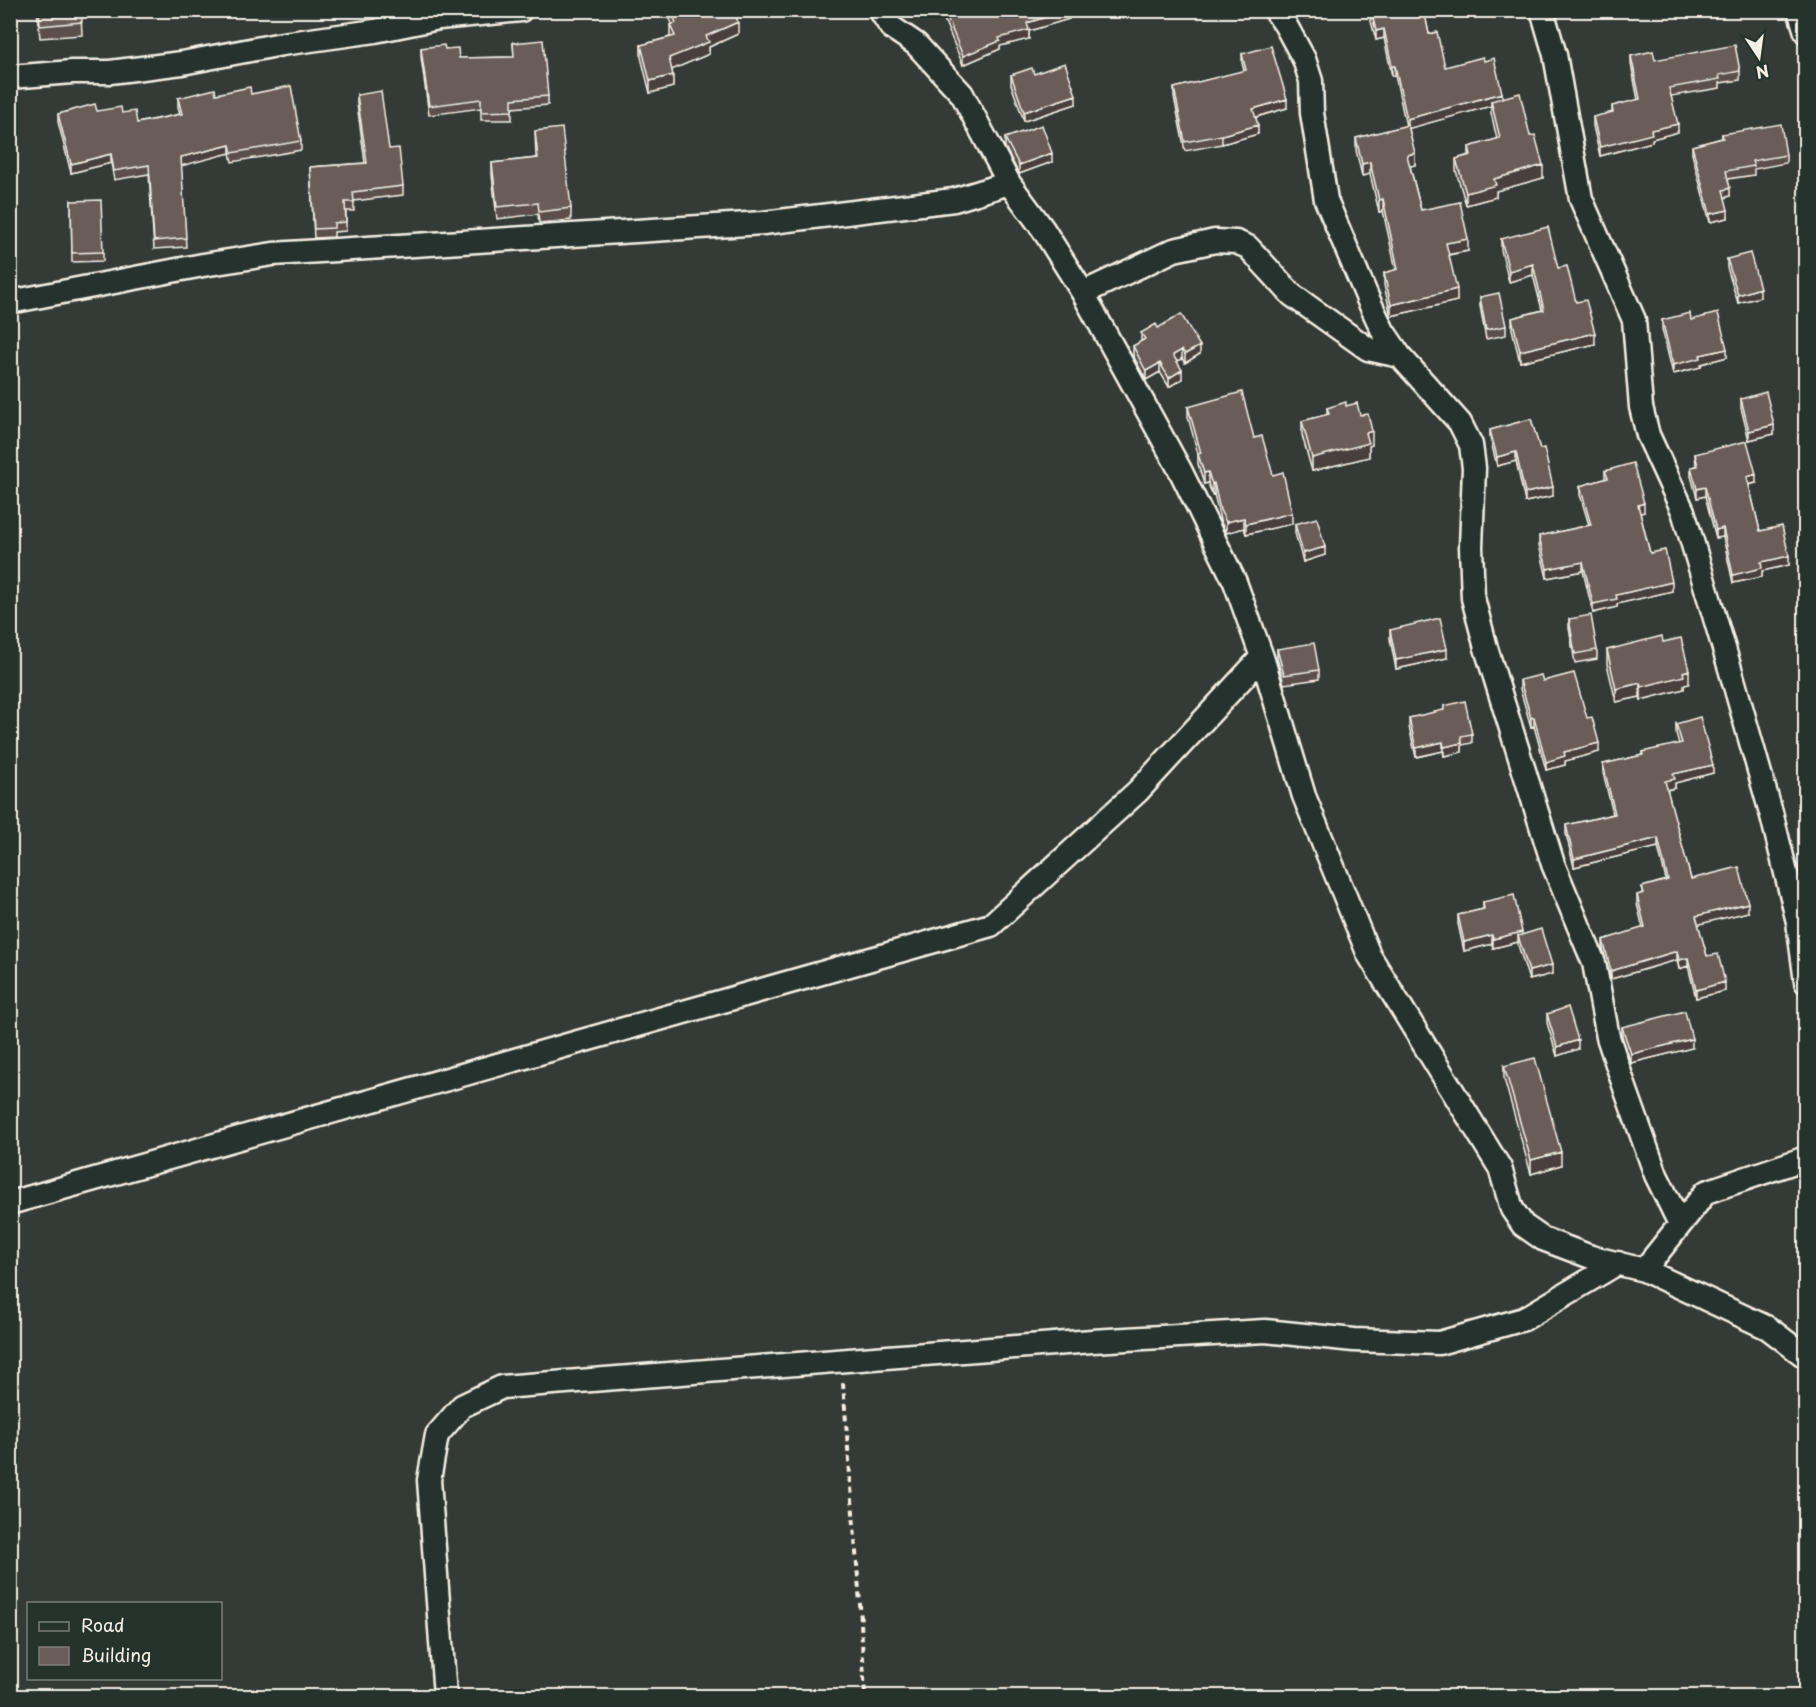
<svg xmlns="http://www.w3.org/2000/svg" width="1816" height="1707" viewBox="0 0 1816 1707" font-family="'Playpen Sans',sans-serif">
<rect width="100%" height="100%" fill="#343b36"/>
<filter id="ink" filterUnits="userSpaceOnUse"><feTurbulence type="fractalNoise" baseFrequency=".0167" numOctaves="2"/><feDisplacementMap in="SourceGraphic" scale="12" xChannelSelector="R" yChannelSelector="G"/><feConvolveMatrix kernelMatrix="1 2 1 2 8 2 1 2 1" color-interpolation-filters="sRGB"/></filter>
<g filter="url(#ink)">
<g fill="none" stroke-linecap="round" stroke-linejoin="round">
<defs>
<path id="minor" d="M 880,10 L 891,27 L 916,44 L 962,94 L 1009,183 L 1043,229 L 1083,293 L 1180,470 L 1235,582 L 1262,657 L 1304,796 L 1369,955 L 1500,1168 L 1512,1209 L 1523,1225 L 1543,1239 L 1591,1257 L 1644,1270 L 1768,1328 L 1806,1357
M 1275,10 L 1285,24 L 1304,59 L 1311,81 L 1312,113 L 1326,200 L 1368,299 L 1383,331 L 1400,356 L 1460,423 L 1471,445 L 1474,468 L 1471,547 L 1473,598 L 1486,648 L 1553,864 L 1594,963 L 1608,1037 L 1625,1088 L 1656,1175 L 1680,1224
M 1542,10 L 1555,55 L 1581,199 L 1634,320 L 1641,407 L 1648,435 L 1683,511 L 1731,672 L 1772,816 L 1798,922 L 1806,982
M 1799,10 L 1806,32
M 10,77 L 72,72 L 110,72 L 182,63 L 282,44 L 375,31 L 439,18 L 521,10
M 1083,293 L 1174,250 L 1215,241 L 1236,242 L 1248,247 L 1292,295 L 1368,349 L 1400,356
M 10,302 L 203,265 L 273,254 L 763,223 L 954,200 L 1009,183
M 10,1203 L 991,925 L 1138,791 L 1262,657
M 1644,1270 L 1706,1192 L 1806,1158
M 445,1696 L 429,1480 L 437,1435 L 462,1406 L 502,1387 L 1092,1341 L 1265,1331 L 1354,1340 L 1439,1343 L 1524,1319 L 1618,1263"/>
</defs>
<!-- minor casing -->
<use href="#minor" stroke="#f4f1e8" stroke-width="27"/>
<!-- path -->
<path stroke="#f4f1e8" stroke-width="4" stroke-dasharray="6 4.5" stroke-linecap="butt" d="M 843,1383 L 860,1604 L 865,1696"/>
<!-- minor -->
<use href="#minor" stroke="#26332d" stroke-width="22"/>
</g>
<!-- wall -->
<path fill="#5b504c" stroke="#f4f1e8" stroke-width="1.5" d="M 37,10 L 91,10 L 91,13 L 81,14 L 82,35 L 40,38 Z
M 668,10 L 733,10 L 738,34 L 709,47 L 709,54 L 672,69 L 673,87 L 650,93 L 641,57 L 641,45 L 670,37 L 670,25 L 672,24 L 668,14 Z
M 940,10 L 1069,10 L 1069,19 L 1029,31 L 1029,39 L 1000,46 L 1000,49 L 963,65 Z
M 1303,10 L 1332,10 L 1306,19 Z
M 1368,10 L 1424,10 L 1429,34 L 1445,67 L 1502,98 L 1530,136 L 1543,178 L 1496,191 L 1496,197 L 1466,205 L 1456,171 L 1456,159 L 1469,155 L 1469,147 L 1497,139 L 1491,113 L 1491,106 L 1409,128 L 1415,165 L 1410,166 L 1421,210 L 1468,251 L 1449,255 L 1457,301 L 1391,316 L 1384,285 L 1384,273 L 1396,270 L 1383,211 L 1379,212 L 1370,174 L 1362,176 L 1356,150 L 1356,138 L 1406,126 L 1395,75 L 1392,76 L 1384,38 L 1376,40 Z
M 513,43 L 548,96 L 548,105 L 512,108 L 512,120 L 481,120 L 481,108 L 429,115 L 421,57 L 421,48 L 445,49 L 459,58 L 514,57 Z
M 1242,54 L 1287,108 L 1256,117 L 1258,134 L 1222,144 L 1185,151 L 1174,97 L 1174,88 L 1244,71 L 1242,63 Z
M 1631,56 L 1655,60 L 1740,71 L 1740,80 L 1720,83 L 1720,88 L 1671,96 L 1678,132 L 1652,139 L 1652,142 L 1600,156 L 1593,126 L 1593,117 L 1612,113 L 1612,106 L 1638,100 L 1631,64 Z
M 1034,74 L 1076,104 L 1024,121 L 1011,84 L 1011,75 Z
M 216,94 L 251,94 L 301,141 L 301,150 L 232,162 L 230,153 L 181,165 L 186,247 L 154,249 L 149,174 L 114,180 L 111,163 L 71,173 L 58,122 L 58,114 L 97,111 L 122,113 L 137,123 L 180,114 L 178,107 L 178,98 Z
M 357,95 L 389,149 L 403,186 L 403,195 L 354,201 L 354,211 L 346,211 L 346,231 L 334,232 L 334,237 L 314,238 L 310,167 L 365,163 L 357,104 Z
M 535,131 L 571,208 L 571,220 L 539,223 L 538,214 L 497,219 L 492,175 L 492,163 L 536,158 Z
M 1722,134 L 1786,155 L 1786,163 L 1754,169 L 1754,175 L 1728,179 L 1730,196 L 1725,198 L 1728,218 L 1710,222 L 1692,154 L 1692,146 L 1722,138 Z
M 1005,138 L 1052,162 L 1019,174 L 1005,147 Z
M 71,201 L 103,252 L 103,261 L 72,262 Z
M 1501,239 L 1558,268 L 1576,302 L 1595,344 L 1520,362 L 1512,329 L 1512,318 L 1542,310 L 1533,275 L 1509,282 L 1501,250 Z
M 1727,259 L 1760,297 L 1738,303 L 1727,268 Z
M 1480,297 L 1506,326 L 1506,335 L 1486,339 L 1480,306 Z
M 1662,320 L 1691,320 L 1727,357 L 1701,364 L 1701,367 L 1673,374 L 1662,329 Z
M 1158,328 L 1200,354 L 1185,363 L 1182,358 L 1177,362 L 1182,379 L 1169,387 L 1160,372 L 1146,380 L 1133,355 L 1133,346 L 1141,342 L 1141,333 Z
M 1741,399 L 1774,434 L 1749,440 L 1741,408 Z
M 1346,406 L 1360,415 L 1372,445 L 1369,446 L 1369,457 L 1312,471 L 1302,435 L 1302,421 L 1327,415 L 1327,408 Z
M 1188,407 L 1254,438 L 1273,475 L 1292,524 L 1246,534 L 1244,528 L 1226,533 L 1220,520 L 1214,494 L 1212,495 L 1208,483 L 1204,484 L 1198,464 L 1198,454 L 1188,417 Z
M 1531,419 L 1553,496 L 1525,502 L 1516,461 L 1497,466 L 1490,438 L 1490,430 Z
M 1695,454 L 1756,483 L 1749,485 L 1760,531 L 1789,565 L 1762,571 L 1762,577 L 1733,583 L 1723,537 L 1716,538 L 1705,496 L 1697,498 L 1691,476 L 1691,467 L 1696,466 Z
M 1605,471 L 1644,512 L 1640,513 L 1650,553 L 1672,591 L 1617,604 L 1617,607 L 1593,613 L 1583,571 L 1547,578 L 1539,545 L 1539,536 L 1589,525 L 1580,495 L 1580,486 L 1605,479 Z
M 1806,474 L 1806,505 L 1799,484 L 1799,475 Z
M 1295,524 L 1325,555 L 1303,562 L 1295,533 Z
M 1569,619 L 1597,650 L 1597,659 L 1575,663 L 1569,628 Z
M 1390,630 L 1447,658 L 1396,669 L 1390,639 Z
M 1663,642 L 1689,684 L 1684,685 L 1684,689 L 1641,700 L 1640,697 L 1616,702 L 1607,664 L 1607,650 Z
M 1277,649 L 1319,670 L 1319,679 L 1284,684 L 1277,658 Z
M 1520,680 L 1543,681 L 1587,718 L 1599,752 L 1565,761 L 1565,765 L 1546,770 L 1534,726 L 1531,727 L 1520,689 Z
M 1444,706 L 1472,734 L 1472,743 L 1462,745 L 1462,752 L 1444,756 L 1443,751 L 1416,757 L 1409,727 L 1409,718 L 1444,710 Z
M 1676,724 L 1713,773 L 1675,783 L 1675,788 L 1667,790 L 1691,879 L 1748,912 L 1698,924 L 1707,956 L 1725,991 L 1696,998 L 1688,966 L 1679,969 L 1677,960 L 1611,979 L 1603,949 L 1603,940 L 1643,928 L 1637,904 L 1637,895 L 1642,894 L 1642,887 L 1666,880 L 1658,847 L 1574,867 L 1566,834 L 1566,825 L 1613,814 L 1603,773 L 1603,764 L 1642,755 L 1642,752 L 1679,744 L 1676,733 Z
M 1483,902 L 1522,935 L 1552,974 L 1529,980 L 1518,945 L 1518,942 L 1493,948 L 1492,944 L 1464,951 L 1458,924 L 1458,915 L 1483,909 Z
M 1547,1014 L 1578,1049 L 1557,1056 L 1547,1023 Z
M 1622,1027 L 1692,1048 L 1631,1063 L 1622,1036 Z
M 1504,1066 L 1561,1165 L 1531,1174 L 1504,1079 Z"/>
<!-- shaded-wall -->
<path fill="#4a413e" stroke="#f4f1e8" stroke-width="1.5" d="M 1069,10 L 1069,19 L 1029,31 L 1029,39 L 1000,46 L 1000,49 L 963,65 L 963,56 L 1027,23 Z
M 1306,10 L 1332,10 L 1306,19 Z
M 1558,10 L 1582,10 L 1558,16 Z
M 738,22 L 738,34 L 709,47 L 709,54 L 669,71 L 669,58 L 706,36 Z
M 1384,29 L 1384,38 L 1376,40 L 1376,31 Z
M 1392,66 L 1395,66 L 1395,75 L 1392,76 Z
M 673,75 L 673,87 L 650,93 L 650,81 Z
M 1502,93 L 1502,103 L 1491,101 L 1491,106 L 1407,129 L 1407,119 Z
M 1076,95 L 1076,104 L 1024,121 L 1024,112 Z
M 1287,99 L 1287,108 L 1253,118 L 1253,109 Z
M 1678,124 L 1678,132 L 1652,139 L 1652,142 L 1600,156 L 1600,147 L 1651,130 Z
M 1258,125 L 1258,134 L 1222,144 L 1222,135 Z
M 230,145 L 230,153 L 181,166 L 181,157 Z
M 1052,153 L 1052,162 L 1019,174 L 1019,165 Z
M 1415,153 L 1415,165 L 1407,167 L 1407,155 Z
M 111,154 L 111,163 L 71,173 L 71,164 Z
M 1370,162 L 1370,174 L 1362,176 L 1362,164 Z
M 1543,165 L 1543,178 L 1496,191 L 1496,197 L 1466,205 L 1466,193 L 1494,179 Z
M 1730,188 L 1730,196 L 1723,198 L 1723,190 Z
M 1383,199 L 1383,211 L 1379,212 L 1379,200 Z
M 1728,210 L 1728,218 L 1710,222 L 1710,214 Z
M 1468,239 L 1468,251 L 1446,255 L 1446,243 Z
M 1533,264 L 1533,275 L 1509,282 L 1509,271 Z
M 1760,288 L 1760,297 L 1738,303 L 1738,295 Z
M 1457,289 L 1457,301 L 1391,316 L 1391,305 Z
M 1595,333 L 1595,344 L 1520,362 L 1520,351 Z
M 1200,346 L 1200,354 L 1185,363 L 1185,354 Z
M 1727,349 L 1727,357 L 1701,364 L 1701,367 L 1673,374 L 1673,365 L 1700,355 Z
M 1182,350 L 1182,358 L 1173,364 L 1173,355 Z
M 1160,363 L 1160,372 L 1146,380 L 1146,371 Z
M 1182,370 L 1182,379 L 1169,387 L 1169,378 Z
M 1774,425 L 1774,434 L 1749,440 L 1749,431 Z
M 1372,431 L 1372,445 L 1369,446 L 1369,457 L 1312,471 L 1312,458 L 1366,433 Z
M 1516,452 L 1516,461 L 1497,466 L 1497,457 Z
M 1208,472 L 1208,483 L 1204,484 L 1204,473 Z
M 1756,474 L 1756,483 L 1747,485 L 1747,477 Z
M 1214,483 L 1214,494 L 1212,495 L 1212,484 Z
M 1553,487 L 1553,496 L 1525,502 L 1525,493 Z
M 1705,487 L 1705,496 L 1697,498 L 1697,489 Z
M 1644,503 L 1644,512 L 1638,514 L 1638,505 Z
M 1292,513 L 1292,524 L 1246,534 L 1246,524 Z
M 1244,518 L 1244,528 L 1226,533 L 1226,522 Z
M 1723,528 L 1723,537 L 1716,538 L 1716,530 Z
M 1325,547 L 1325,555 L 1303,562 L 1303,553 Z
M 1789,556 L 1789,565 L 1762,571 L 1762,577 L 1733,583 L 1733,575 L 1761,562 Z
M 1583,562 L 1583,571 L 1547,578 L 1547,569 Z
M 1672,582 L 1672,591 L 1617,604 L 1617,607 L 1593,613 L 1593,604 L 1616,595 Z
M 1447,649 L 1447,658 L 1396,669 L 1396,660 Z
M 1689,670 L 1689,684 L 1684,685 L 1684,689 L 1641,700 L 1641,687 Z
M 1640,683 L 1640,697 L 1616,702 L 1616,689 Z
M 1534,717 L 1534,726 L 1531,727 L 1531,718 Z
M 1443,742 L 1443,751 L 1416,757 L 1416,748 Z
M 1462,743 L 1462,752 L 1444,756 L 1444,747 Z
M 1599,743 L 1599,752 L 1565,761 L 1565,765 L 1546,770 L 1546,762 L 1564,752 Z
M 1713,765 L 1713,773 L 1675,783 L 1675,788 L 1665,790 L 1665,781 L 1673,774 Z
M 1658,838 L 1658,847 L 1574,867 L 1574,859 Z
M 1748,903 L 1748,912 L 1696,925 L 1696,916 Z
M 1522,932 L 1522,941 L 1518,936 L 1518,942 L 1493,948 L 1493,939 Z
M 1492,935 L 1492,944 L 1464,951 L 1464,942 Z
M 1677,951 L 1677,960 L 1611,979 L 1611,971 Z
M 1688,958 L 1688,966 L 1679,969 L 1679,960 Z
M 1552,965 L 1552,974 L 1529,980 L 1529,971 Z
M 1725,982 L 1725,991 L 1696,998 L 1696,990 Z
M 1692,1039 L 1692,1048 L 1631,1063 L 1631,1054 Z
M 1578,1040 L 1578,1049 L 1557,1056 L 1557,1047 Z
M 1561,1152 L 1561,1165 L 1531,1174 L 1531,1160 Z"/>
<!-- building -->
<path fill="#6a5d58" stroke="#f4f1e8" stroke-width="1.5" d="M 39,10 L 81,10 L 82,22 L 40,26 Z
M 671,10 L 733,10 L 738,22 L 706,36 L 709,42 L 669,58 L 673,75 L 650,81 L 641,45 L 675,36 L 670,25 L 676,23 Z
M 944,10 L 1068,10 L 1027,23 L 1029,30 L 999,38 L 1000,41 L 963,56 Z
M 1371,10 L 1424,10 L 1429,34 L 1437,32 L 1445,67 L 1483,57 L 1484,61 L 1494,58 L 1502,93 L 1407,119 L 1395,66 L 1392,66 L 1384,29 L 1376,31 Z
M 543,40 L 548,96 L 512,99 L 512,111 L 481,112 L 481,99 L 429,106 L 421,48 L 444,45 L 445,49 L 458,48 L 459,58 L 514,57 L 513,43 Z
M 1735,45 L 1740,71 L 1719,75 L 1720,79 L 1669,88 L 1678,124 L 1651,130 L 1652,134 L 1600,147 L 1593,117 L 1613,112 L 1612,106 L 1640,99 L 1631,56 L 1653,51 L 1655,60 Z
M 1271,46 L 1287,99 L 1253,109 L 1258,125 L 1222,135 L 1185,142 L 1174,88 L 1246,70 L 1242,54 Z
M 1065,63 L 1076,95 L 1024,112 L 1011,75 L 1032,68 L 1034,74 Z
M 291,86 L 301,141 L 232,153 L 230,145 L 181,157 L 186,238 L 154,241 L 149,165 L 114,171 L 111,154 L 71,164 L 58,114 L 95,104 L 97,111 L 121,107 L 122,113 L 135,111 L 137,123 L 182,114 L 178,98 L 215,89 L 216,94 L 250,87 L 251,94 Z
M 381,91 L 389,149 L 399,148 L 403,186 L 353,192 L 354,202 L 345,202 L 346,222 L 334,223 L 334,228 L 314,229 L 310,167 L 367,163 L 357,95 Z
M 1520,93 L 1530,136 L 1535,135 L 1543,165 L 1494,179 L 1496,185 L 1466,193 L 1456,159 L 1471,155 L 1469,147 L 1500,138 L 1491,101 Z
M 1781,124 L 1786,155 L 1752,161 L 1754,166 L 1726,171 L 1730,188 L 1723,190 L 1728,210 L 1710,214 L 1692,146 L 1723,138 L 1722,134 Z
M 1042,125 L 1052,153 L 1019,165 L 1005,138 Z
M 1408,125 L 1415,153 L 1407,155 L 1421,210 L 1460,202 L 1468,239 L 1446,243 L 1457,289 L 1391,305 L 1384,273 L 1398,269 L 1383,199 L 1379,200 L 1370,162 L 1362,164 L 1356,138 Z
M 562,128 L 571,208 L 539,212 L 538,203 L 497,207 L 492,163 L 538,158 L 535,131 Z
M 101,200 L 103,252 L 72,253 L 71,201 Z
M 1548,227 L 1558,268 L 1567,266 L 1576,302 L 1586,300 L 1595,333 L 1520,351 L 1512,318 L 1544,310 L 1533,264 L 1509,271 L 1501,239 Z
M 1750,253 L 1760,288 L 1738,295 L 1727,259 Z
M 1499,293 L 1506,326 L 1486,330 L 1480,297 Z
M 1690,313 L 1691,320 L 1718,313 L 1727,349 L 1700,355 L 1701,358 L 1673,365 L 1662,320 Z
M 1181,314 L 1200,346 L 1185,354 L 1182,350 L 1173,355 L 1182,370 L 1169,378 L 1160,363 L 1146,371 L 1133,346 L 1145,339 L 1141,333 L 1156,324 L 1158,328 Z
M 1242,392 L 1254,438 L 1262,436 L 1273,475 L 1283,472 L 1292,513 L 1246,524 L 1244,518 L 1226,522 L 1220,510 L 1214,483 L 1212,484 L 1208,472 L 1204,473 L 1198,454 L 1201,453 L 1188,407 Z
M 1766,392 L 1774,425 L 1749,431 L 1741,399 Z
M 1346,402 L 1346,406 L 1357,403 L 1360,415 L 1368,414 L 1372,431 L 1366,433 L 1369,443 L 1312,458 L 1302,421 L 1329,414 L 1327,408 Z
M 1531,419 L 1540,449 L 1544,448 L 1553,487 L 1525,493 L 1516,452 L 1497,457 L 1490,430 Z
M 1747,441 L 1756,474 L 1747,477 L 1760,531 L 1782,526 L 1789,556 L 1761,562 L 1762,568 L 1733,575 L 1723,528 L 1716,530 L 1705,487 L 1697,489 L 1691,467 L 1698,466 L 1695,454 Z
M 1633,463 L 1644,503 L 1638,505 L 1650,553 L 1665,550 L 1672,582 L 1616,595 L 1617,599 L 1593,604 L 1583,562 L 1547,569 L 1539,536 L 1591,525 L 1580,486 L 1608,478 L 1605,471 Z
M 1806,474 L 1806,496 L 1799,475 Z
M 1317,518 L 1325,547 L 1303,553 L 1295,524 Z
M 1591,615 L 1597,650 L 1575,654 L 1569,619 Z
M 1440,618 L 1447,649 L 1396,660 L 1390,630 Z
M 1662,636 L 1663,642 L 1681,638 L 1689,670 L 1683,672 L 1684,676 L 1641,687 L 1640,683 L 1616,689 L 1607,650 Z
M 1314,643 L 1319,670 L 1284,675 L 1277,649 Z
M 1574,673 L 1587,718 L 1592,717 L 1599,743 L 1564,752 L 1565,756 L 1546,762 L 1534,717 L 1531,718 L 1520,680 L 1541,675 L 1543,681 Z
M 1465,701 L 1472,734 L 1461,736 L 1462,743 L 1444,747 L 1443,742 L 1416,748 L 1409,718 L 1444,710 L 1444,706 Z
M 1700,717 L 1713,765 L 1673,774 L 1675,779 L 1665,781 L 1691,879 L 1739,867 L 1748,903 L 1696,916 L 1707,956 L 1718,954 L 1725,982 L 1696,990 L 1688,958 L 1679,960 L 1677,951 L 1611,971 L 1603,940 L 1645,927 L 1637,895 L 1644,893 L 1642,887 L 1668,880 L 1658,838 L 1574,859 L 1566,825 L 1615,814 L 1603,764 L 1643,755 L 1642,752 L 1682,743 L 1676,724 Z
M 1514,895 L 1522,932 L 1493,939 L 1492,935 L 1464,942 L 1458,915 L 1484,909 L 1483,902 Z
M 1541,929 L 1552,965 L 1529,971 L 1518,936 Z
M 1568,1007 L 1578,1040 L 1557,1047 L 1547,1014 Z
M 1685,1011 L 1692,1039 L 1631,1054 L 1622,1027 Z
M 1535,1058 L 1561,1152 L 1531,1160 L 1504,1066 Z"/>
</g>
<!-- margin -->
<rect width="1816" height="1707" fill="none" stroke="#26332d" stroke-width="36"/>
<rect x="18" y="18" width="1780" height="1671" fill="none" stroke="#f4f1e8" stroke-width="2" filter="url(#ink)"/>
<!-- legend -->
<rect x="27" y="1602" width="195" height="78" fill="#26332d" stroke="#787f78" stroke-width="1.5"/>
<rect x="39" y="1622" width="30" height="9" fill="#26332d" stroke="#787f78" stroke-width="1.5"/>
<text x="81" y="1632" font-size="18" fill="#f4f1e8">Road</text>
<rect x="39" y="1647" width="30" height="18" fill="#6a5d58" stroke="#787f78" stroke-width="1.5"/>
<text x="81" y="1662" font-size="18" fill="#f4f1e8">Building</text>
<!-- north arrow -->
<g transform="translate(1759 57) rotate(167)" stroke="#26332d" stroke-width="4.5" paint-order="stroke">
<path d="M0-4.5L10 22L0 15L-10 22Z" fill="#f4f1e8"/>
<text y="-9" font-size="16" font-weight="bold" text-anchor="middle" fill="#f4f1e8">N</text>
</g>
</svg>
